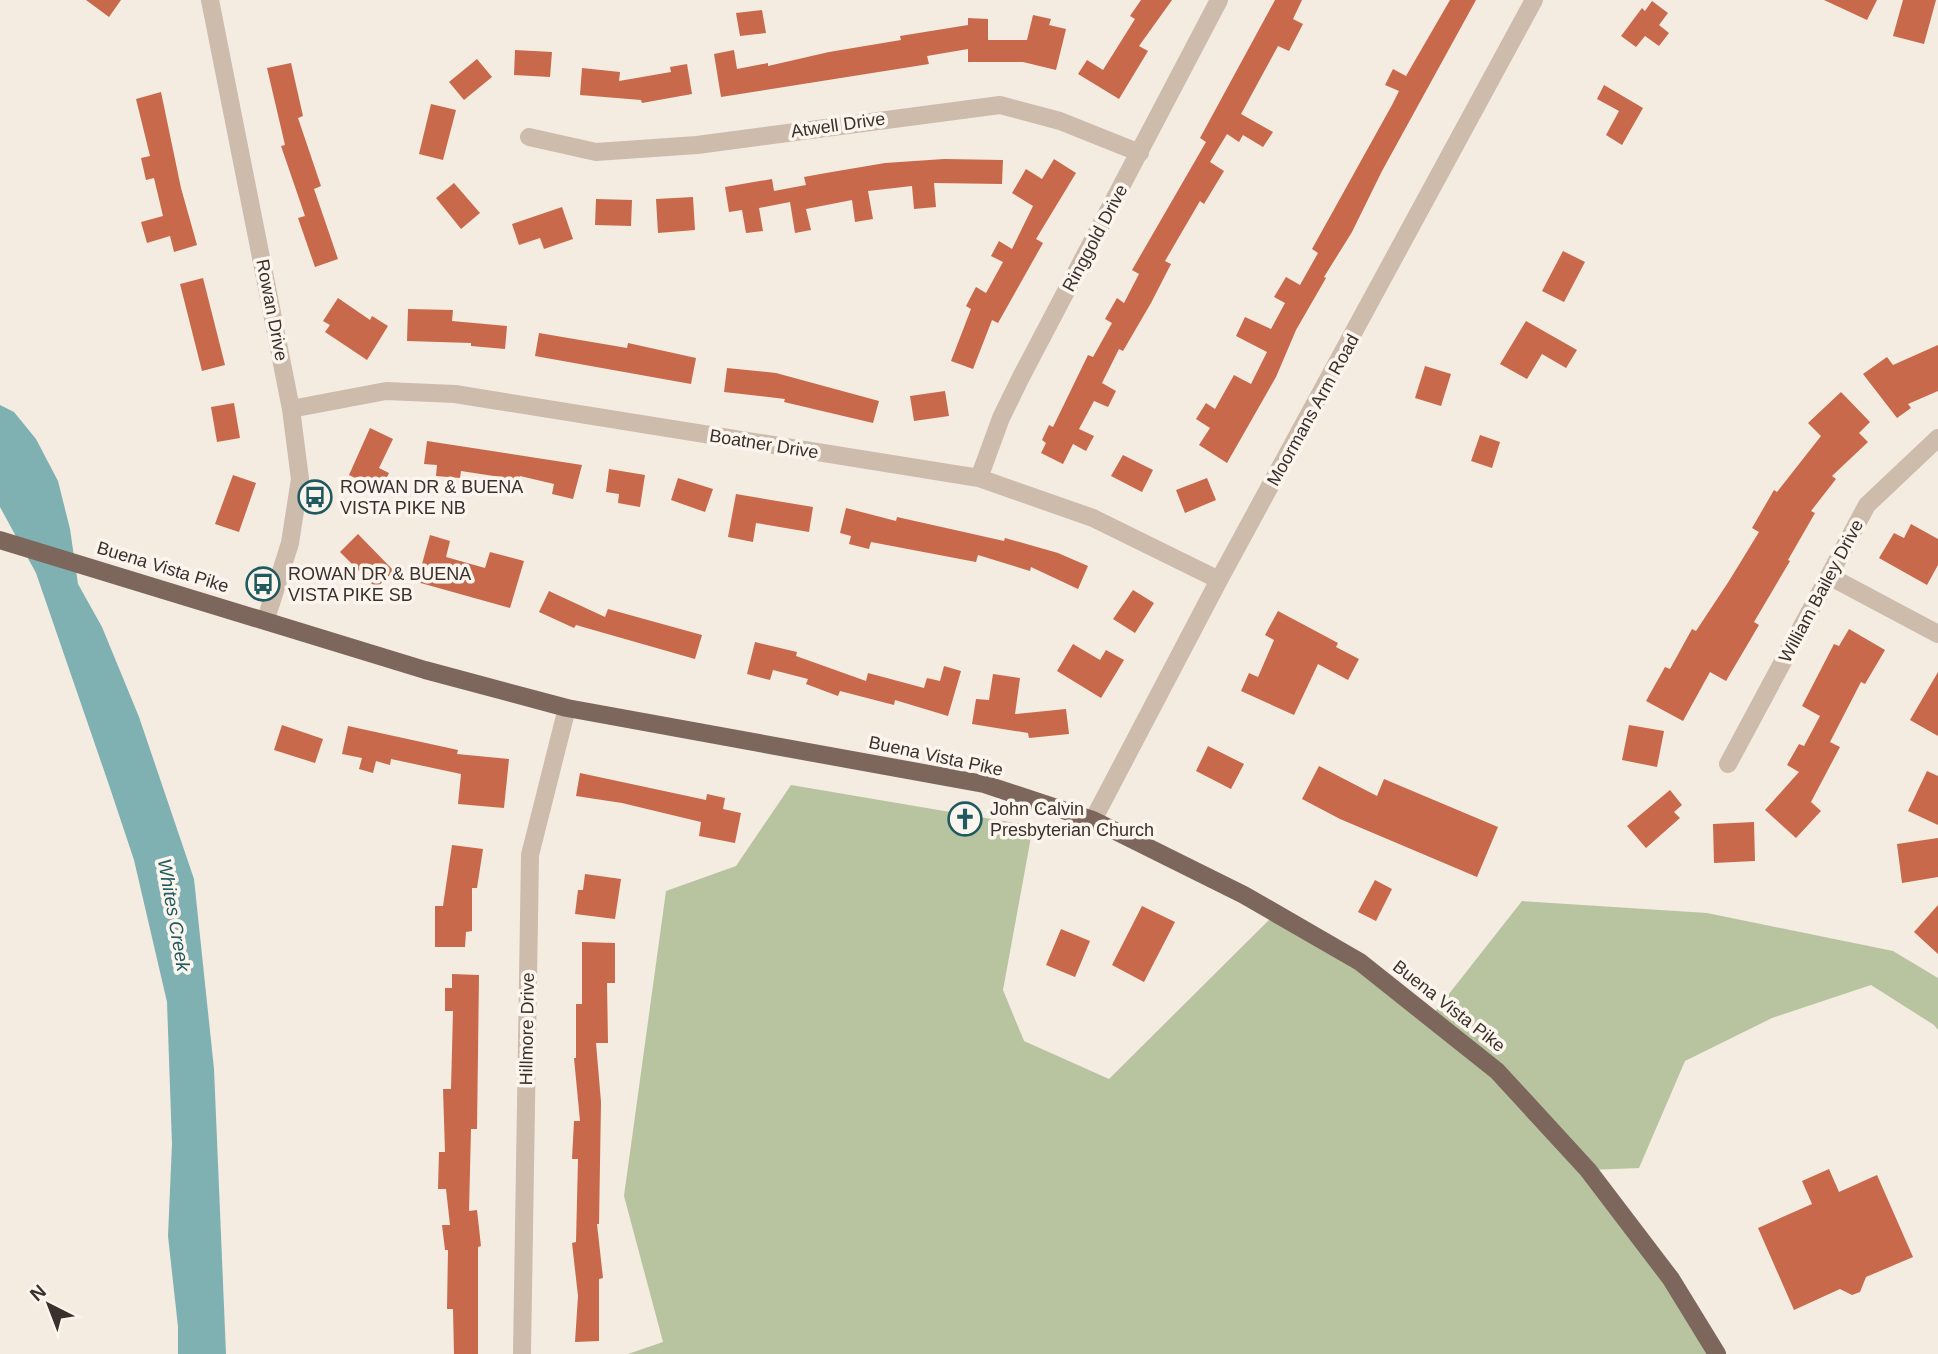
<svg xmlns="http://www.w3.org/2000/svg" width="1938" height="1354" viewBox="0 0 1938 1354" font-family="Helvetica,sans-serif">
<rect width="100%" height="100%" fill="#f4ebe1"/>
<!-- green -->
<path fill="#b8c4a0" d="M 791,785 L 1033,826 L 1003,990 L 1024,1041 L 1109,1079 L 1276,913 L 1430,1018 L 1522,901 L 1707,913 L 1893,951 L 1938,978 L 1938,1030 L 1934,1025 L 1871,985 L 1772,1018 L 1685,1061 L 1639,1168 L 1589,1170 L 1717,1354 L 628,1354 L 663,1342 L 624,1196 L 666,891 L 736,866 Z"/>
<!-- water -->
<path fill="#7fb0b2" d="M 0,405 L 14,412 L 36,439 L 58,481 L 70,529 L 78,584 L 102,627 L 139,717 L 194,879 L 214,1069 L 226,1354 L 178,1354 L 178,1327 L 168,1236 L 172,1144 L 167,1002 L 134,860 L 109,785 L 36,573 L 0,507 Z"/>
<!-- building -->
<path fill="#c8694b" d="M 86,0 L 121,0 L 109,17 Z
M 1141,0 L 1172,0 L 1139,46 L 1148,51 L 1119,99 L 1078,74 L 1087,60 L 1103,70 L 1135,19 L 1130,16 Z
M 1275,0 L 1302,0 L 1293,19 L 1303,24 L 1289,51 L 1278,46 L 1241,114 L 1273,132 L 1263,147 L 1243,135 L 1239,142 L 1227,134 L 1210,162 L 1224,171 L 1204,204 L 1200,201 L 1165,261 L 1171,264 L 1151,303 L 1123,351 L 1119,349 L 1102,383 L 1116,391 L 1108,407 L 1094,401 L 1079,429 L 1094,436 L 1086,451 L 1073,444 L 1063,464 L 1041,453 L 1046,443 L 1042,440 L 1049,425 L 1053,427 L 1088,355 L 1093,357 L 1112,323 L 1105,319 L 1117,298 L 1124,303 L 1139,274 L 1132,270 L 1206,142 L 1200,138 Z
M 1450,0 L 1476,0 L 1382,171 L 1352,232 L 1324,277 L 1326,278 L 1296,330 L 1276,377 L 1227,463 L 1199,445 L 1210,428 L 1196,419 L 1206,403 L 1215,409 L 1234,375 L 1251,384 L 1267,352 L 1236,336 L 1245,317 L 1271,329 L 1285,303 L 1274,297 L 1286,277 L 1300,285 L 1318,253 L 1312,249 L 1392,105 L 1399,91 L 1385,85 L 1393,69 L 1406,76 Z
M 1824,0 L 1877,0 L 1867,20 Z
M 1903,0 L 1936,0 L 1924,44 L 1893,36 Z
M 1652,1 L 1668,13 L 1659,25 L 1669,33 L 1659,46 L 1645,36 L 1636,47 L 1621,36 L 1642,8 L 1645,11 Z
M 762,10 L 766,33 L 740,36 L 736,13 Z
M 1033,15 L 1051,19 L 1049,25 L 1066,29 L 1056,70 L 1023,62 L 968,62 L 968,49 L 927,56 L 929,64 L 721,97 L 714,54 L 734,50 L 737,69 L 768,63 L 768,66 L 829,52 L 901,40 L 900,36 L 968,25 L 968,18 L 988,19 L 988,40 L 1027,40 Z
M 515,50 L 552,52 L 550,77 L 514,75 Z
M 477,59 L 492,77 L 464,100 L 449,82 Z
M 291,63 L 303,116 L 298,118 L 321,186 L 314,189 L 338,259 L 315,267 L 298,218 L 305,216 L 281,146 L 285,145 L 267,68 Z
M 687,64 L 692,94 L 642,103 L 641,100 L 580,95 L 582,68 L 620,72 L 619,81 L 671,72 L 670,67 Z
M 1604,85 L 1643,108 L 1622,145 L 1606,135 L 1619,111 L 1597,99 Z
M 161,92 L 181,188 L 197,245 L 174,252 L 170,236 L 147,243 L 141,222 L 163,216 L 154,178 L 146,180 L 141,158 L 150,156 L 136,99 Z
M 431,104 L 456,110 L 443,160 L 419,154 Z
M 944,159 L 1003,160 L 1002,184 L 934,183 L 936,207 L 914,209 L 912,186 L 868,191 L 873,219 L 855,222 L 852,200 L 806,209 L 811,230 L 795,233 L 790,202 L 759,208 L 763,231 L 746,233 L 742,210 L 729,212 L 725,187 L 772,179 L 774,191 L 806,185 L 804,177 L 826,173 L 885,163 Z
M 1054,159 L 1076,173 L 1036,239 L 1043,243 L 998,323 L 992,320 L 973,369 L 951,361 L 971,309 L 966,306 L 976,287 L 986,293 L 1003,262 L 991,256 L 999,241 L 1012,249 L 1033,206 L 1012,193 L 1026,169 L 1042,179 Z
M 454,183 L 480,213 L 461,229 L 436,198 Z
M 693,197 L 695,230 L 658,233 L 656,199 Z
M 596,199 L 632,200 L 631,226 L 595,225 Z
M 562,207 L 573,239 L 544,249 L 540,238 L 519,245 L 512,224 Z
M 1563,251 L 1585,262 L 1564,302 L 1542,291 Z
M 203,278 L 225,365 L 202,371 L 180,284 Z
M 338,298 L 370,320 L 372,316 L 388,326 L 367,360 L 325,332 L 330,325 L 323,321 Z
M 408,309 L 453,310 L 452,321 L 507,326 L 505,349 L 471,346 L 471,343 L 407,341 Z
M 1526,321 L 1577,350 L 1566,368 L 1542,354 L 1527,379 L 1500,364 Z
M 539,333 L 627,348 L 628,343 L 696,358 L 691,384 L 535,356 Z
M 1938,345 L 1938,391 L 1908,404 L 1911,408 L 1897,418 L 1863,374 L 1887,357 L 1893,365 Z
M 1425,366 L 1451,374 L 1441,406 L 1415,398 Z
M 727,368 L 776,373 L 879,401 L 873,423 L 784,402 L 785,399 L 724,392 Z
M 945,391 L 949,416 L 914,421 L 910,396 Z
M 1841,392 L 1870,422 L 1859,433 L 1868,442 L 1832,476 L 1836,479 L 1811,511 L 1815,513 L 1788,560 L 1790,561 L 1754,622 L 1759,625 L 1726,681 L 1710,672 L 1683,721 L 1646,701 L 1665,667 L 1670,669 L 1692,629 L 1696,631 L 1729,581 L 1759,532 L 1752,528 L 1774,490 L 1777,492 L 1821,436 L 1808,423 Z
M 234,403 L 240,438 L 217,442 L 211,407 Z
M 370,428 L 393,439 L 379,468 L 389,473 L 381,490 L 349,475 Z
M 1480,435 L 1500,442 L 1492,468 L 1471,461 Z
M 427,441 L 582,465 L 573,499 L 552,494 L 554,484 L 520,476 L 519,480 L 461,471 L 460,478 L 436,476 L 437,465 L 424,464 Z
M 1123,455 L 1153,470 L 1142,492 L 1111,476 Z
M 609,469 L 645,475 L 640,507 L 618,503 L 619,494 L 606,492 Z
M 233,475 L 256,483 L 239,532 L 215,524 Z
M 678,478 L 713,489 L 705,512 L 671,500 Z
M 1207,478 L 1216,500 L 1185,513 L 1176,490 Z
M 736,494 L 813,507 L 809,532 L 756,523 L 753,542 L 728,537 Z
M 846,508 L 896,521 L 897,517 L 1004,541 L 1005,538 L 1058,553 L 1088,566 L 1078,589 L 1031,567 L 1030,571 L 978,555 L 976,562 L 871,542 L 869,549 L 849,544 L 851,536 L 840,533 Z
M 1911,524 L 1938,539 L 1938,565 L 1927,585 L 1879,558 L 1894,533 L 1904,538 Z
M 358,534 L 394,571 L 376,588 L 340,552 Z
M 430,535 L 450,541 L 446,557 L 485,568 L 490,552 L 524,561 L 510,608 L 417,582 Z
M 1133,590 L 1154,603 L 1135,633 L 1113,619 Z
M 549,591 L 605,617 L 608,609 L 702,635 L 695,659 L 576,625 L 574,628 L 539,612 Z
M 1278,611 L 1338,643 L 1336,647 L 1359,659 L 1348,680 L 1318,664 L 1294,715 L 1241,691 L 1249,673 L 1258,677 L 1274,640 L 1265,635 Z
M 1849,629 L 1885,650 L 1865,684 L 1861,682 L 1830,742 L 1840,747 L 1811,802 L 1821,811 L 1796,838 L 1765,810 L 1799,772 L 1787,765 L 1799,744 L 1804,746 L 1820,716 L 1802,706 L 1834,644 L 1839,646 Z
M 755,642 L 797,652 L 796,656 L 866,681 L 868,673 L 924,688 L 927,678 L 940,681 L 944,666 L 961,671 L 948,716 L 895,700 L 894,705 L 840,691 L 838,696 L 806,684 L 808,679 L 773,670 L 770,680 L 747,674 Z
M 1073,644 L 1100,660 L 1106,650 L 1124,660 L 1101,698 L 1057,671 Z
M 1938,672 L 1938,736 L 1910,720 Z
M 993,674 L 1020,678 L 1015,714 L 1066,709 L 1069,734 L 1029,738 L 1028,733 L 972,724 L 976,699 L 989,700 Z
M 282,725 L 323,739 L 315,763 L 274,750 Z
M 1629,725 L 1664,731 L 1657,767 L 1622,760 Z
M 348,726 L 458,750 L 457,754 L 509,759 L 504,808 L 458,804 L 461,774 L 391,759 L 390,765 L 376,761 L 373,773 L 359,769 L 362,758 L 342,754 Z
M 1208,746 L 1244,764 L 1231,789 L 1196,771 Z
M 1319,766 L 1377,796 L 1384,779 L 1498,827 L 1477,877 L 1340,819 L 1302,799 Z
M 1927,771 L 1938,776 L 1938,825 L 1908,811 Z
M 580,773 L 706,800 L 707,794 L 725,798 L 723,809 L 741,813 L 735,843 L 699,836 L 701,822 L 622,803 L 576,796 Z
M 1670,790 L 1682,805 L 1674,812 L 1680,818 L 1646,848 L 1627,826 Z
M 1754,822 L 1755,861 L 1714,863 L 1713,824 Z
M 1938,838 L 1938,877 L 1902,883 L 1897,844 Z
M 452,845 L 483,849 L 477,888 L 472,888 L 472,931 L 466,932 L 465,947 L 435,947 L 435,906 L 443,906 Z
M 585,874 L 621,879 L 615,919 L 575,914 L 578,890 L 583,890 Z
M 1375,880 L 1392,889 L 1376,921 L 1358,912 Z
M 1938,905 L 1938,954 L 1914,932 Z
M 1142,906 L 1175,922 L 1144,982 L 1112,965 Z
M 1061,929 L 1090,941 L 1075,977 L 1046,965 Z
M 582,942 L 615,943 L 615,983 L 607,983 L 608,1043 L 596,1043 L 601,1102 L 599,1224 L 597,1224 L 603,1278 L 599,1279 L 599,1341 L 575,1342 L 578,1296 L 572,1243 L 576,1242 L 578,1159 L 572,1159 L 574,1121 L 580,1121 L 574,1058 L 576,1058 L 576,1004 L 582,1004 Z
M 452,974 L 479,975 L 477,1129 L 471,1129 L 469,1211 L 477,1210 L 481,1246 L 478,1247 L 478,1354 L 454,1354 L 453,1309 L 447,1309 L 448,1250 L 445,1250 L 442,1225 L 450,1225 L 446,1189 L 438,1189 L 439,1152 L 445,1152 L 443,1089 L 451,1089 L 453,1011 L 445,1011 L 445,988 L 452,988 Z
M 1829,1169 L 1839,1192 L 1877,1175 L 1913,1257 L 1866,1277 L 1860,1292 L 1852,1295 L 1840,1289 L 1794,1310 L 1758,1228 L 1812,1204 L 1802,1181 Z"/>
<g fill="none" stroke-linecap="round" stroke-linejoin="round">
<!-- minor -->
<path stroke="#cdbbac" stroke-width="18" d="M 210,0 L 291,409 L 300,479 L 290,543 L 266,619
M 529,137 L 596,152 L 697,145 L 1000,105 L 1060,121 L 1140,153
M 291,409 L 386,391 L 455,394 L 979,478 L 1093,518 L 1219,580
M 979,478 L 1001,418 L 1021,377 L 1219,0
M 1829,576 L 1938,634
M 1728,764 L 1867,505 L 1938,438
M 1093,820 L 1219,580 L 1534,0
M 522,1354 L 530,855 L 567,708"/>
<!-- major -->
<path stroke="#7d675c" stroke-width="18" d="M 0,540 L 425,670 L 567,708 L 984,784 L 1093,820 L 1244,895 L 1360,962 L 1497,1071 L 1588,1170 L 1671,1279 L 1717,1354"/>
</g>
<!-- icons -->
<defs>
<symbol id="bus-ring" viewBox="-11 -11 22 22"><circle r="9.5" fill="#fbf5ee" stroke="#1f5a5e" stroke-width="1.5"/><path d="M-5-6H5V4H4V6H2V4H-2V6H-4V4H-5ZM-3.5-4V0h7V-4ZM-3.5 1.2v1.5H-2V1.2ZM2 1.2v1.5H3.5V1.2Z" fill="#1f5a5e"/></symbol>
<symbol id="church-ring" viewBox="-11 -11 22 22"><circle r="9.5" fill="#fbf5ee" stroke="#1f5a5e" stroke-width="1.5"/><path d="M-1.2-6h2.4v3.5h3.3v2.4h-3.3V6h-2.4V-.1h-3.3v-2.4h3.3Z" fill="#1f5a5e"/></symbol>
</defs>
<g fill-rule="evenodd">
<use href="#bus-ring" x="296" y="478" width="38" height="38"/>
<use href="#bus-ring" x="244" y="565" width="38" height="38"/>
<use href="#church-ring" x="946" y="800" width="38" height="38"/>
</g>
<g text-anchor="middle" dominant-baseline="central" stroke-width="7" stroke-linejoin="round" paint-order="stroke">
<!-- street labels -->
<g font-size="18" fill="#3b302b" stroke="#fbf5ee">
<text transform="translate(838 125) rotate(-8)">Atwell Drive</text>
<text transform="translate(1095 238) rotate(-62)">Ringgold Drive</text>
<text transform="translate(272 310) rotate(79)">Rowan Drive</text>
<text transform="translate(1313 410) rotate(-61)">Moormans Arm Road</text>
<text transform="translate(764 444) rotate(9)">Boatner Drive</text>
<text transform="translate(163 567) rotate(17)">Buena Vista Pike</text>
<text transform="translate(1821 591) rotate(-62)">William Bailey Drive</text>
<text transform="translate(936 756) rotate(12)">Buena Vista Pike</text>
<text transform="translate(1449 1006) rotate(38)">Buena Vista Pike</text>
<text transform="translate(527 1029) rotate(-89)">Hillmore Drive</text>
</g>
<!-- poi labels -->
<g font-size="18" fill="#3b302b" stroke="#fbf5ee" text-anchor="start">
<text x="340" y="487">ROWAN DR &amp; BUENA<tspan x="340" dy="21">VISTA PIKE NB</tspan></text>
<text x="288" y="574">ROWAN DR &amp; BUENA<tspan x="288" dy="21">VISTA PIKE SB</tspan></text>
<text x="990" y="809">John Calvin<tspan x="990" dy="21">Presbyterian Church</tspan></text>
</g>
<!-- water labels -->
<g font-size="19" font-style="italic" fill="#1f5a5e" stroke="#fbf5ee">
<text transform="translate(174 915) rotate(80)">Whites Creek</text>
</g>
</g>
<!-- north arrow -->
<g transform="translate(49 1305) rotate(318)" stroke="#fbf5ee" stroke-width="5" paint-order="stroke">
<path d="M0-5L12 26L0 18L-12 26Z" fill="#3b302b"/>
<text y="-10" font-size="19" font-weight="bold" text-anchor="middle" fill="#3b302b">N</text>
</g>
</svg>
